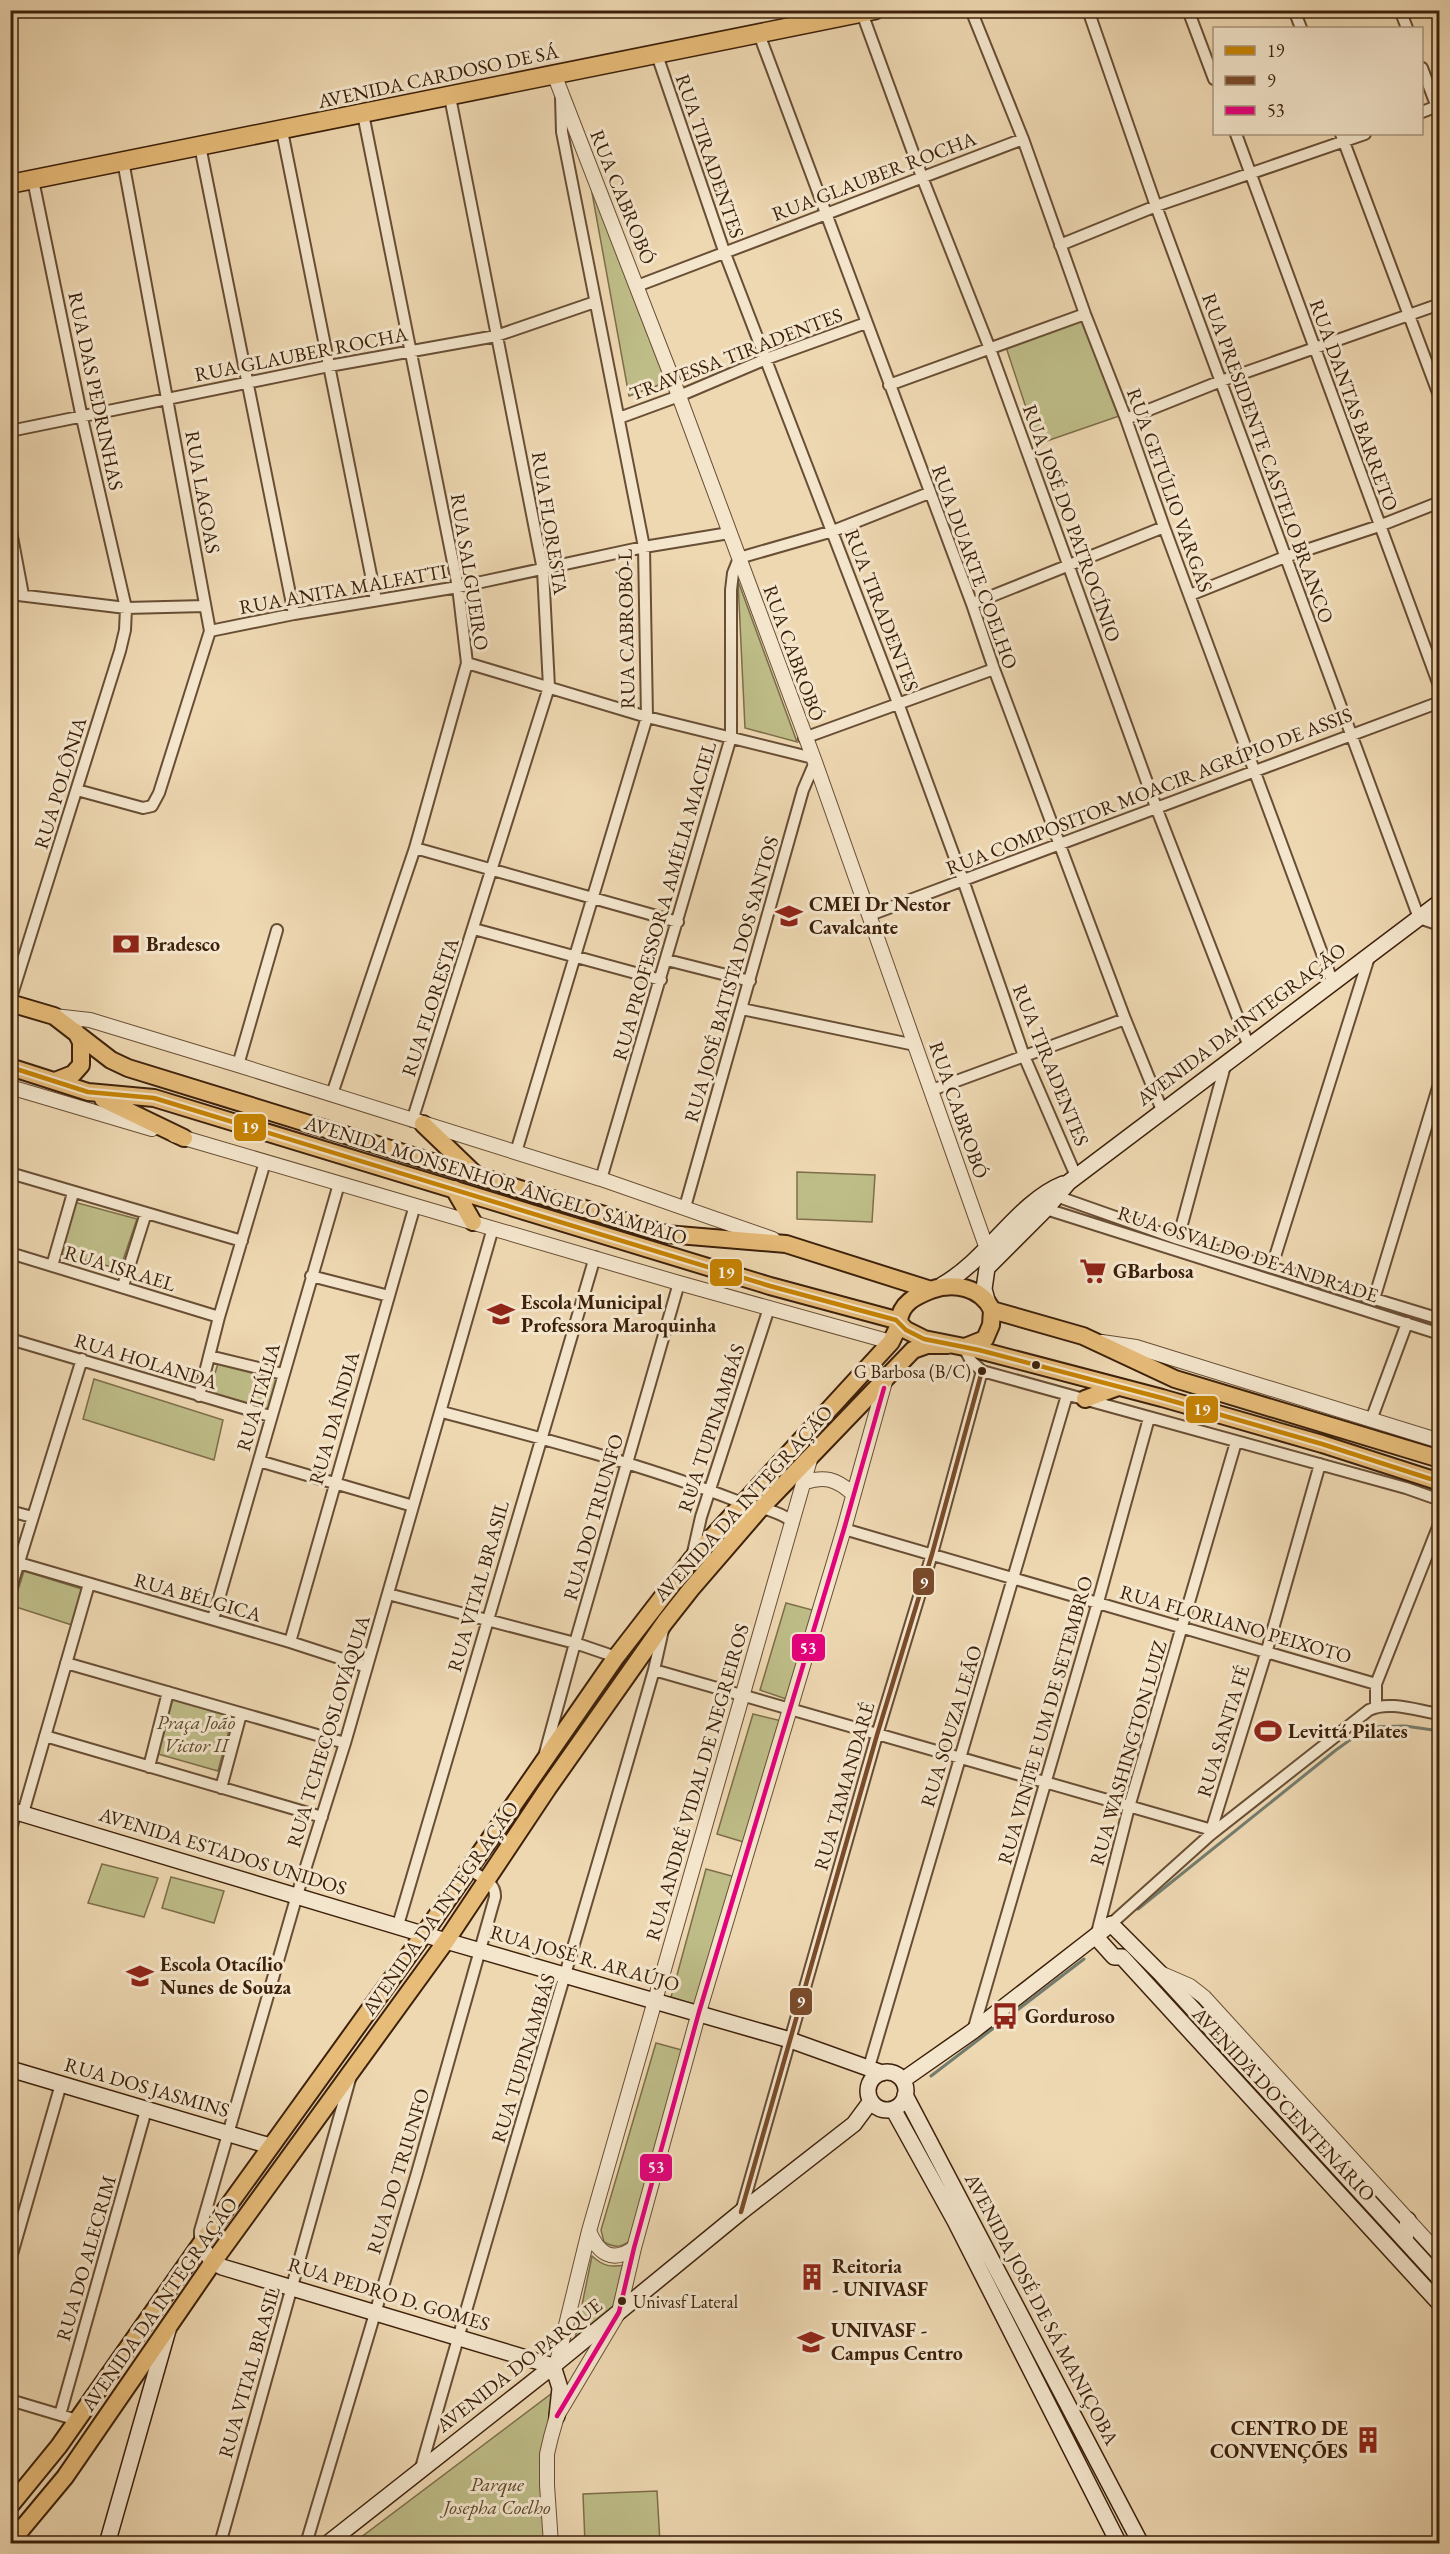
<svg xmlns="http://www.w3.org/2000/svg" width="1450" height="2554" viewBox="0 0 1450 2554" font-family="'EB Garamond',serif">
<rect width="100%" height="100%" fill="#eed8b2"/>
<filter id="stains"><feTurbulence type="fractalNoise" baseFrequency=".00333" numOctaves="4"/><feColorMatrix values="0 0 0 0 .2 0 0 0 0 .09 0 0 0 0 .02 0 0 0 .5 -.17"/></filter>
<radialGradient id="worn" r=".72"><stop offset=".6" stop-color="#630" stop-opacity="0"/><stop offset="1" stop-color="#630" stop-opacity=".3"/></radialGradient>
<!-- green -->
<path fill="#bebd88" stroke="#7d6e49" stroke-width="1.5" d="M 586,160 L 667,382 L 629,396 Z
M 1088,313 L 1122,415 L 1038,444 L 1004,341 Z
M 738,581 L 797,742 L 745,728 Z
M 797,1172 L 875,1175 L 872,1222 L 797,1219 Z
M 74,1202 L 137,1219 L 120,1269 L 61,1254 Z
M 221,1353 L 283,1371 L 269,1413 L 209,1394 Z
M 94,1379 L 223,1420 L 214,1460 L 83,1419 Z
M 24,1571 L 85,1590 L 75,1626 L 13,1606 Z
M 786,1603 L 816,1611 L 792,1701 L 760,1690 Z
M 174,1695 L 234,1711 L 218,1771 L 158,1754 Z
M 753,1714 L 782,1721 L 750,1844 L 717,1834 Z
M 102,1864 L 158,1878 L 144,1917 L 88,1903 Z
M 706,1869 L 739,1878 L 701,2007 L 671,1997 Z
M 171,1877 L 224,1891 L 214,1923 L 162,1908 Z
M 656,2043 L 689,2052 L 634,2237 C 624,2247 616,2249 604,2242 L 601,2230 Z
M 592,2256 C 604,2267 610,2267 626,2265 L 615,2308 L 575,2339 Z
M 555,2391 L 549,2414 L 544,2459 L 549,2543 L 352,2544 Z
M 657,2491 L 660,2543 L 585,2543 L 583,2494 Z"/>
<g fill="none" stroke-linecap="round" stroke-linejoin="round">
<!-- stream -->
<path stroke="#747c6e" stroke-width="3" d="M 1138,1909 L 1336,1750 L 1368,1727 L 1405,1726 L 1440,1731
M 931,2076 L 1084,1959"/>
<defs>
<path id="minor" d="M 971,10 L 1023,139 L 1085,314 L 1126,419 L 1164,527 L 1333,983
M 1088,10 L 1156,206 L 1419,918 L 1440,925
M 1188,10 L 1214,79
M 1294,10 L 1301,28
M 1400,10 L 1407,28
M 862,13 L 922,177 L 990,349 L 1156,807 L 1248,1044
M 759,34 L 972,604 L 994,669 L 1125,1019 L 1162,1110
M 657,55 L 724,251 L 898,703 L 963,880 L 1024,1056 L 1076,1176
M 1422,68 L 1440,115
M 1422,112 L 1440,105
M 282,131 L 376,600
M 1236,134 L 1440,688
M 1341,134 L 1440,398
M 200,146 L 294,614
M 1060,245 L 1156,206 L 1365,134
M 637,286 L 1023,139
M 889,385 L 1085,314
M 619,418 L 679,396 L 766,359 L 866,323
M 1126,419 L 1221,381 L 1440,304
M 10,431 L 329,366 L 496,336 L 595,302
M 10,526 L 23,595
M 10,594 L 126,608 L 205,606
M 1190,595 L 1285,557 L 1379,526 L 1440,502
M 972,604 L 1164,527
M 210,631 L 294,614 L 458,587 L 644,547 L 729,533
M 467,663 L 647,717 L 813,758
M 804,738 L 994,669
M 77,790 L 143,808 L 152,806 L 159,793 L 210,631 L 123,161
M 415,848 L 678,922
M 870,915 L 1440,702
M 474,929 L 661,980
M 667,960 L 750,981
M 10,1001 L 120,651 L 125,630 L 126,608 L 82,418 L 33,180
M 742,1009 L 915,1045
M 238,1065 L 277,930
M 932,1090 L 1125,1019
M 332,1094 L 415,848 L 467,663 L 458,587 L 363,114
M 412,1121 L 549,687 L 543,570 L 450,97
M 516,1152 L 647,717 L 644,547 L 562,132 L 561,97
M 10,1173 L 242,1241
M 601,1179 L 731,737 L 731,590 L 733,573 L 739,558 L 833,531 L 929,493
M 1056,1196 L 1178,1239 L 1440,1319
M 685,1207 L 803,790 L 815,762
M 1046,1209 L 1440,1334
M 1178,1239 L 1226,1062
M 10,1253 L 219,1317
M 52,1266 L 73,1193
M 1272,1266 L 1370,954
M 311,1276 L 389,1296
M 123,1286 L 146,1213
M 1374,1299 L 1440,1081
M 10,1339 L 270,1416
M 964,1348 L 971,1361 L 982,1371 L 1406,1488 L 1440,1500
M 209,1356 L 283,1374
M 199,1396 L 219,1317 L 265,1162
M 442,1412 C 541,1438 641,1464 737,1501 C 755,1507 778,1510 793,1522
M 1371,1420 L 1407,1323
M 259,1461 L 413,1506
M 10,1511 L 32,1517
M 844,1529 L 1376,1684
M 692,1557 L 701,1517 L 769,1308
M 19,1563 L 290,1642 L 367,1667
M 10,1591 L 82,1359
M 388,1594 L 575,1643 L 616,1657
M 213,1619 L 339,1184
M 290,1642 L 415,1205
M 66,1663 L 345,1743
M 654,1670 L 1212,1830
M 1376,1707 L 1376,1684 L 1440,1522
M 45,1736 L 322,1817
M 545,1753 L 575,1643 L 679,1283
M 149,1767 L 168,1692
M 221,1788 L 241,1714
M 23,1813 L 89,1584
M 10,1833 L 16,1811
M 1210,1834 L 1267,1650 L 1320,1464
M 1111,1924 L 1210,1835 L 1369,1710 C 1389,1700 1418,1711 1440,1714
M 398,1925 L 595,1257
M 1096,1937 L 1129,1807 L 1236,1442
M 973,2031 L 1098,1602 L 1149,1418
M 869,2067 L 1067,1395
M 741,2212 L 877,1735 L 932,1554 L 982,1371
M 200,2244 L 200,2231 L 297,1895 L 345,1743 L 493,1228
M 10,2261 L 61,2084
M 10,2400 L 77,2420
M 60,2415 L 146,2110
M 421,2468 C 496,2201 578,1936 654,1670 L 663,1630
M 220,2544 L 350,2079
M 306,2544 L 417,2173 L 495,1897 C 496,1882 480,1877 469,1869"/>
<path id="tertiary" d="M 554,74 L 679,396 L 815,762 L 987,1249
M 54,1016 L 90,1020 L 238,1065 L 601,1179 L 773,1239
M 10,1087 L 152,1129
M 174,1135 L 679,1283 L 891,1342
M 1102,1342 L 1136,1347 L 1440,1441
M 805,1482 C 825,1476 836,1479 852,1493
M 1160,1973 L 1190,1986 L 1204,1997 L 1440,2255
M 589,2231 C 598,2253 612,2264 634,2248
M 557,2362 L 589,2231 L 811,1456
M 551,2544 L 547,2485 L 547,2454 L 551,2437 L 557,2416 L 619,2312 L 634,2248 L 699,2012 L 844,1529 L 886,1378"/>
<path id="secondary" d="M 942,1285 C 987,1260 1018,1202 1063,1184
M 987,1300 L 984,1289 L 987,1268 L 1046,1209 L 1069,1182 L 1440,902
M 10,1810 L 446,1941 L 790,2040 L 882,2073
M 1096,1937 L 1114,1957 L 1122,1957 L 1440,2304
M 10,2069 L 270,2146
M868 2091a19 19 0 1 1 38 0a19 19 0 1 1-38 0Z
M 903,2080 L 973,2031 L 1111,1924 L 1160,1973 L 1440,2279
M 905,2095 L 1141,2544
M 893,2109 L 955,2221 L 1119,2544
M 1405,2240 L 1408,2220
M 200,2245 L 213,2262 L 222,2267 L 553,2366 L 560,2388 L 557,2416
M 107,2544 L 168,2330
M 327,2544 L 553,2366 L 741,2212 L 854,2124 L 871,2101"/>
<path id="primary" d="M 10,1003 L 54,1016 L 111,1060 L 128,1068 L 666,1234 L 786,1244 L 931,1290 C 954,1282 981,1287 992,1310 L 1083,1336 L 1175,1379 L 1440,1459
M 10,1067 L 88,1092 L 154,1098 L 770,1286 L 896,1320 L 906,1330 L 924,1339 L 979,1350 L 1162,1398 L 1322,1444 L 1440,1482
M 55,1081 L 73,1074 L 81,1065 L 81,1042 L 76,1032
M 103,1099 L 184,1138
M 423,1124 L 476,1175
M 454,1189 L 473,1222
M 899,1322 C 900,1303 916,1296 931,1290
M 965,1347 L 985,1339 L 991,1325 L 992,1310
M 1085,1399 L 1118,1387
M 10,2506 L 59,2446 L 200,2245 L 424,1934 L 616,1657 L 691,1560 L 891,1342 L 900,1323
M 10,2543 L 65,2477 L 213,2262 L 446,1941 L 548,1788 L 665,1622 L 691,1589 L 760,1509 L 913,1350 L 927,1345 L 948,1345"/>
<path id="trunk" d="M 10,184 L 875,10"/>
</defs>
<!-- minor casing -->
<use href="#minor" stroke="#684e34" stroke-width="14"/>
<!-- tertiary casing -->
<use href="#tertiary" stroke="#684e34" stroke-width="16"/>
<!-- secondary casing -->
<use href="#secondary" stroke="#3c200a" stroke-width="18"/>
<!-- primary casing -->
<use href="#primary" stroke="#3c200a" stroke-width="20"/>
<!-- trunk casing -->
<use href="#trunk" stroke="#3c200a" stroke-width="21"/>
<!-- minor -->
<use href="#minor" stroke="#f4e6cd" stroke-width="10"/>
<!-- tertiary -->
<use href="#tertiary" stroke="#f4e6cd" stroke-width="14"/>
<!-- secondary -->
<use href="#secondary" stroke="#f4e6cd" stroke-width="15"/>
<!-- primary -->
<use href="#primary" stroke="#e7bc79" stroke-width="16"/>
<!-- trunk -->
<use href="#trunk" stroke="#e7bc79" stroke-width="18"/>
<defs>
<path id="bus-1" d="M 10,1067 L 88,1092 L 154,1098 L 770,1286 L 896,1320 L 906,1330 L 924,1339 L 979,1350 L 1162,1398 L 1322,1444 L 1440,1482"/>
<path id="bus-2" d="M 741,2212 L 877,1735 L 932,1554 L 982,1371"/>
<path id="bus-3" d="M 557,2416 L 619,2312 L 634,2248 L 699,2012 L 844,1529 L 884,1388"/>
</defs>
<!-- bus-1 casing -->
<use href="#bus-1" stroke="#f4e6cd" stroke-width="9"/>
<!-- bus-2 casing -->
<use href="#bus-2" stroke="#f4e6cd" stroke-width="9"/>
<!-- bus-3 casing -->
<use href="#bus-3" stroke="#f4e6cd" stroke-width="9"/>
<!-- bus-1 -->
<use href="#bus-1" stroke="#c88402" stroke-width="4.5"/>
<!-- bus-2 -->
<use href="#bus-2" stroke="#7a4b2a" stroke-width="4.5"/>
<!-- bus-3 -->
<use href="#bus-3" stroke="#e5007d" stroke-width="4.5"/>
</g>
<!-- icons -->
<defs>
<symbol id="school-bare" viewBox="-9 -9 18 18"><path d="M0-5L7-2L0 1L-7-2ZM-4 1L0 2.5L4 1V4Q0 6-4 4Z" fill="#8f2418" stroke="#f4e6cd" stroke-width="2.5" paint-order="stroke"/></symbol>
<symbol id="bank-bare" viewBox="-9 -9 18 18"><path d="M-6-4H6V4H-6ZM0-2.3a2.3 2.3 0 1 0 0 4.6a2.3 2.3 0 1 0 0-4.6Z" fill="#8f2418" stroke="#f4e6cd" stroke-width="2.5" paint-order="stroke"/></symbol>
<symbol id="supermarket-bare" viewBox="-9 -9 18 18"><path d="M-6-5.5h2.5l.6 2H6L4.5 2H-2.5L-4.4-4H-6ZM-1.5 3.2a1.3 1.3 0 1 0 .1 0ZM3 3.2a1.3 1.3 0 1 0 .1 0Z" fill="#8f2418" stroke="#f4e6cd" stroke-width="2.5" paint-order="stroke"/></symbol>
<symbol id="stadium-bare" viewBox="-9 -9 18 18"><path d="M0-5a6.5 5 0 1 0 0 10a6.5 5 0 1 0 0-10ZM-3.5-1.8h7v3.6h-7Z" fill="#8f2418" stroke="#f4e6cd" stroke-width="2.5" paint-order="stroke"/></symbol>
<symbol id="bus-bare" viewBox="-9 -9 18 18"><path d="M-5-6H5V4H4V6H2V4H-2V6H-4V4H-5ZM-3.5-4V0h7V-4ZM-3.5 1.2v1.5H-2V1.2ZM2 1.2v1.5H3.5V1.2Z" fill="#8f2418" stroke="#f4e6cd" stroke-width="2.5" paint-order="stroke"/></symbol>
<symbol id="building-bare" viewBox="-9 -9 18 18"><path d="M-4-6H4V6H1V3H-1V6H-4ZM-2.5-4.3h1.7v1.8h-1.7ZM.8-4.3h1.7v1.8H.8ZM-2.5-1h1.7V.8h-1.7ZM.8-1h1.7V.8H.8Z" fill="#8f2418" stroke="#f4e6cd" stroke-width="2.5" paint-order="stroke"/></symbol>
<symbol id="university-bare" viewBox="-9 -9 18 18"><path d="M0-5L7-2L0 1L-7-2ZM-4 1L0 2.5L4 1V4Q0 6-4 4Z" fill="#8f2418" stroke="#f4e6cd" stroke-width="2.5" paint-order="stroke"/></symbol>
</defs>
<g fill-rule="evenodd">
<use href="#school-bare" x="770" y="897" width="38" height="38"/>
<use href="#bank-bare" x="107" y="925" width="38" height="38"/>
<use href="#supermarket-bare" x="1074" y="1252" width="38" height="38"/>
<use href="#school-bare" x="482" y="1295" width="38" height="38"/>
<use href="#stadium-bare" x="1249" y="1712" width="38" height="38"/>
<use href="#school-bare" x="121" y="1957" width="38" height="38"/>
<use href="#bus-bare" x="986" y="1997" width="38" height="38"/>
<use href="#building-bare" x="793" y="2258" width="38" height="38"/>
<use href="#university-bare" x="792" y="2323" width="38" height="38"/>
<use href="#building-bare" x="1349" y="2421" width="38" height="38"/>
</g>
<!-- markers -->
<g fill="#3c200a" stroke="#f4e6cd" stroke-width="2">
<circle cx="1036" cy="1365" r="5"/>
<circle cx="982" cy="1371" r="5"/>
<circle cx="622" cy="2301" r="5"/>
</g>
<g text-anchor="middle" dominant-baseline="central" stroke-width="6" stroke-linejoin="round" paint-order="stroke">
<!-- bus labels -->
<g font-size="18" fill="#3c200a" stroke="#f4e6cd" text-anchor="end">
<text x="971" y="1371">G Barbosa (B/C)</text>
<text x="633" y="2301" text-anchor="start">Univasf Lateral</text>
</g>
<!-- street labels -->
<g font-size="20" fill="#3c200a" stroke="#f4e6cd">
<text transform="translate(438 76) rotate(-12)">AVENIDA CARDOSO DE SÁ</text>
<text transform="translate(710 156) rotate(71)">RUA TIRADENTES</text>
<text transform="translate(874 176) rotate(-21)">RUA GLAUBER ROCHA</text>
<text transform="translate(623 197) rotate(68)">RUA CABROBÓ</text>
<text transform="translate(301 354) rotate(-11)">RUA GLAUBER ROCHA</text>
<text transform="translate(736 354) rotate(-21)">TRAVESSA TIRADENTES</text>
<text transform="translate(96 391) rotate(78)">RUA DAS PEDRINHAS</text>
<text transform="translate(1354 405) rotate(70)">RUA DANTAS BARRETO</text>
<text transform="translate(1268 458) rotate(70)">RUA PRESIDENTE CASTELO BRANCO</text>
<text transform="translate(1170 490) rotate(70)">RUA GETÚLIO VARGAS</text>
<text transform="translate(203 492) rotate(80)">RUA LAGOAS</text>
<text transform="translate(550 523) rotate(81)">RUA FLORESTA</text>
<text transform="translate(1072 523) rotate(70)">RUA JOSÉ DO PATROCÍNIO</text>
<text transform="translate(975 567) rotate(70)">RUA DUARTE COELHO</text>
<text transform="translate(470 572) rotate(81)">RUA SALGUEIRO</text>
<text transform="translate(343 589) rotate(-10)">RUA ANITA MALFATTI</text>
<text transform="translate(882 610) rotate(69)">RUA TIRADENTES</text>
<text transform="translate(626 629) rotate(-91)">RUA CABROBÓ-L</text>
<text transform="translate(794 653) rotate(70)">RUA CABROBÓ</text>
<text transform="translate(60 783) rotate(-73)">RUA POLÔNIA</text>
<text transform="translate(1149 791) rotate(-21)">RUA COMPOSITOR MOACIR AGRÍPIO DE ASSIS</text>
<text transform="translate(664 901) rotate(-74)">RUA PROFESSORA AMÉLIA MACIEL</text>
<text transform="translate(731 979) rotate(-74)">RUA JOSÉ BATISTA DOS SANTOS</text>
<text transform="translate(430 1007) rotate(-72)">RUA FLORESTA</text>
<text transform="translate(1241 1024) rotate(-37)">AVENIDA DA INTEGRAÇÃO</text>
<text transform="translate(1051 1065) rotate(68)">RUA TIRADENTES</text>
<text transform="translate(959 1110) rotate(71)">RUA CABROBÓ</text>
<text transform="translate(496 1180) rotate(17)">AVENIDA MONSENHOR ÂNGELO SAMPAIO</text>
<text transform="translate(1248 1254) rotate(18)">RUA OSVALDO DE ANDRADE</text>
<text transform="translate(120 1268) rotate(17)">RUA ISRAEL</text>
<text transform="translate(146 1361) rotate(17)">RUA HOLANDA</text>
<text transform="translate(258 1397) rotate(-74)">RUA ITÁLIA</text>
<text transform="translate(334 1418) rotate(-74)">RUA DA ÍNDIA</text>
<text transform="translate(711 1428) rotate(-72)">RUA TUPINAMBÁS</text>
<text transform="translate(743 1503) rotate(-48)">AVENIDA DA INTEGRAÇÃO</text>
<text transform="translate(593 1517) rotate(-74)">RUA DO TRIUNFO</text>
<text transform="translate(478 1586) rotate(-74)">RUA VITAL BRASIL</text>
<text transform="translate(198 1597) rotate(16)">RUA BÉLGICA</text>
<text transform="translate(1236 1624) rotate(16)">RUA FLORIANO PEIXOTO</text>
<text transform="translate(1045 1720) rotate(-74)">RUA VINTE E UM DE SETEMBRO</text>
<text transform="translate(951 1726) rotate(-73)">RUA SOUZA LEÃO</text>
<text transform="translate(328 1731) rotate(-73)">RUA TCHECOSLOVÁQUIA</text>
<text transform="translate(1223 1731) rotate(-73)">RUA SANTA FÉ</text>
<text transform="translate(1128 1753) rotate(-74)">RUA WASHINGTON LUIZ</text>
<text transform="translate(697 1782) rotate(-74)">RUA ANDRÉ VIDAL DE NEGREIROS</text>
<text transform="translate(844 1786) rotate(-74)">RUA TAMANDARÉ</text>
<text transform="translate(223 1851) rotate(17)">AVENIDA ESTADOS UNIDOS</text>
<text transform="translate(440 1908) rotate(-55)">AVENIDA DA INTEGRAÇÃO</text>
<text transform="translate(585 1958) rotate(16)">RUA JOSÉ R. ARAÚJO</text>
<text transform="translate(523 2058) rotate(-73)">RUA TUPINAMBÁS</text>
<text transform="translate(147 2087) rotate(16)">RUA DOS JASMINS</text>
<text transform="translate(1284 2104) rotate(47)">AVENIDA DO CENTENÁRIO</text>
<text transform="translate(398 2171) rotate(-73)">RUA DO TRIUNFO</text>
<text transform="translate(86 2258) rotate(-74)">RUA DO ALECRIM</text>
<text transform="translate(389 2294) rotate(17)">RUA PEDRO D. GOMES</text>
<text transform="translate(159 2304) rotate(-55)">AVENIDA DA INTEGRAÇÃO</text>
<text transform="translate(1042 2309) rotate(62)">AVENIDA JOSÉ DE SÁ MANIÇOBA</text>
<text transform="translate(519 2365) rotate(-38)">AVENIDA DO PARQUE</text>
<text transform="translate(249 2372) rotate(-74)">RUA VITAL BRASIL</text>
</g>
<!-- poi labels -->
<g font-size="20" font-weight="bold" fill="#3c200a" stroke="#f4e6cd" text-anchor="start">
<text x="809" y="904">CMEI Dr Nestor<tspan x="809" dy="23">Cavalcante</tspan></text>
<text x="146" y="944">Bradesco</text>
<text x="1113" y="1271">GBarbosa</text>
<text x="521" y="1302">Escola Municipal<tspan x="521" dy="23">Professora Maroquinha</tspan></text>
<text x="1288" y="1731">Levittá Pilates</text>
<text x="160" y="1964">Escola Otacílio<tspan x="160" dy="23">Nunes de Souza</tspan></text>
<text x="1025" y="2016">Gorduroso</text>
<text x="832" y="2266">Reitoria<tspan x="832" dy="23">- UNIVASF</tspan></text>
<text x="831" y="2330">UNIVASF -<tspan x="831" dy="23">Campus Centro</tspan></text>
<text x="1348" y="2428" text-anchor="end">CENTRO DE<tspan x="1348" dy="23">CONVENÇÕES</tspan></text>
</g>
<!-- park labels -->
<g font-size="20" font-style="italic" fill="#5c472a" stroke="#f4e6cd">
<text x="196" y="1722">Praça João<tspan x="196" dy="23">Victor II</tspan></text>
<text x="497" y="2484">Parque<tspan x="497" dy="23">Josepha Coelho</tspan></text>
</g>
</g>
<g stroke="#f4e6cd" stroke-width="2">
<rect x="233" y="1113" width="34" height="29" rx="6" fill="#c88402"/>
<rect x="709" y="1258" width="34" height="29" rx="6" fill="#c88402"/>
<rect x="1185" y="1395" width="34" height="29" rx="6" fill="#c88402"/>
<rect x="912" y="1567" width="23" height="29" rx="6" fill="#7a4b2a"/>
<rect x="791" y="1633" width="35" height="29" rx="6" fill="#e5007d"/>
<rect x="789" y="1987" width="24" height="29" rx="6" fill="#7a4b2a"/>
<rect x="639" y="2153" width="34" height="29" rx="6" fill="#e5007d"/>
</g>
<g font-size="16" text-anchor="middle" font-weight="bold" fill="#fff">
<text x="250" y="1133">19</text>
<text x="726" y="1278">19</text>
<text x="1202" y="1415">19</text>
<text x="924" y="1588">9</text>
<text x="808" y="1654">53</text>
<text x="801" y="2007">9</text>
<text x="656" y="2173">53</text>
</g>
<!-- margin -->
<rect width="1450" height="2554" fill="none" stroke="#eed8b2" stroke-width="36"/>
<rect x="12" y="12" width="1426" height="2530" fill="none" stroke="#3c200a" stroke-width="3"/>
<rect x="18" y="18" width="1414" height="2518" fill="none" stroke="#3c200a" stroke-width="1.5"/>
<!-- legend -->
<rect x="1213" y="27" width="210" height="108" fill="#f4e6cd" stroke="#aa977f" stroke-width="1.5"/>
<rect x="1225" y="46" width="30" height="9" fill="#c88402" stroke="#aa977f" stroke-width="1.5"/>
<text x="1267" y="57" font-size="18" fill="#3c200a">19</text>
<rect x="1225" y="76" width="30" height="9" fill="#7a4b2a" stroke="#aa977f" stroke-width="1.5"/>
<text x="1267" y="87" font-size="18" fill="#3c200a">9</text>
<rect x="1225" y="106" width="30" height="9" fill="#e5007d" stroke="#aa977f" stroke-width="1.5"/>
<text x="1267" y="117" font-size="18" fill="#3c200a">53</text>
<rect width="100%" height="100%" filter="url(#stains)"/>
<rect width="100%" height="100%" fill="url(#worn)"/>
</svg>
